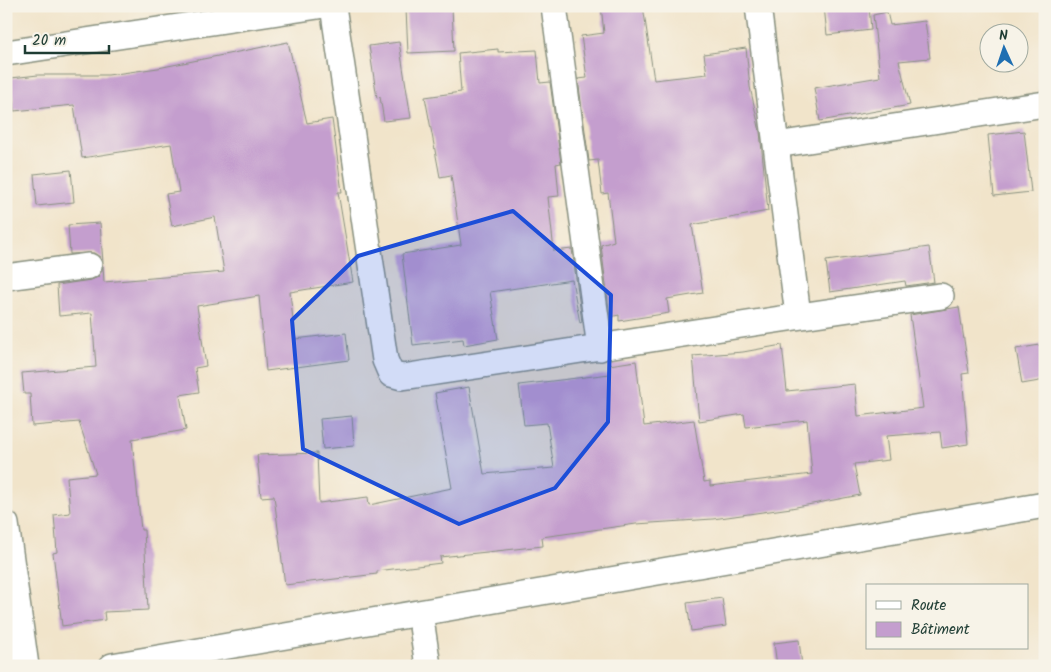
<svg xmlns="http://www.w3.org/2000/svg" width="1051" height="672" viewBox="0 0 1051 672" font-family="Kalam,sans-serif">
<rect width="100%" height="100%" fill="#f7f3e8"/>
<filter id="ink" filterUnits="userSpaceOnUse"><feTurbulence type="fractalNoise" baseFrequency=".02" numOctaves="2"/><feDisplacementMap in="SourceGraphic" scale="10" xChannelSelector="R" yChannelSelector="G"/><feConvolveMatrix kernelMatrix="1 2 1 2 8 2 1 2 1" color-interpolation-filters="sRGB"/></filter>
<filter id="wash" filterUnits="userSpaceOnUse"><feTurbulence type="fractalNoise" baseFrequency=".0096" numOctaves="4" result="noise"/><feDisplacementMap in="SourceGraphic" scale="20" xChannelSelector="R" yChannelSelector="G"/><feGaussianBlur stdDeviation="1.12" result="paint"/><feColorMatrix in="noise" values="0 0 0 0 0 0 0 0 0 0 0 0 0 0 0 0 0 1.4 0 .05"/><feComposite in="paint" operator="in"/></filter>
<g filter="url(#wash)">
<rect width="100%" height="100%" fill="#f1e4ca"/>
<g id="blocks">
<!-- building -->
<path fill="#c49ece" d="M 601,6 L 643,6 L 654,80 L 707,74 L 704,54 L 746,48 L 750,87 L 760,132 L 768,211 L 692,225 L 703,293 L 667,299 L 669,313 L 619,321 L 619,315 L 610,317 L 601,245 L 614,241 L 608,193 L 602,194 L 598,160 L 589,161 L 578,79 L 587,78 L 581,36 L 604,33 Z
M 824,6 L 869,6 L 871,30 L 827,35 Z
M 452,7 L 454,51 L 408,53 L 406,9 Z
M 887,12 L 890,25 L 925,21 L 930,58 L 899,61 L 910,105 L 820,121 L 814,88 L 880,77 L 873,15 Z
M 288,42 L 307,123 L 332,119 L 342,192 L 338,192 L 353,282 L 290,292 L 295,339 L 346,333 L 349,360 L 266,371 L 259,296 L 197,306 L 206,366 L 195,368 L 199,392 L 180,395 L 186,430 L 132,439 L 141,530 L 144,530 L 148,610 L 104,612 L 105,620 L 62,626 L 53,553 L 57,552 L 54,515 L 70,513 L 67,477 L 96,474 L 79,422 L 32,426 L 30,394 L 24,394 L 22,373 L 96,367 L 92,313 L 59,316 L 57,285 L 91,280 L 98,277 L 103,266 L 104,282 L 224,272 L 215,217 L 172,226 L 166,194 L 179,192 L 171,144 L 82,158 L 74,105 L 14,111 L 11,78 L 38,75 L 108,75 L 158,68 Z
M 399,42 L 411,118 L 384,121 L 380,97 L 377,98 L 369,46 Z
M 498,49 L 498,52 L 537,50 L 540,83 L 550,82 L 561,163 L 556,164 L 559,196 L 548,197 L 554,251 L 572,249 L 582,322 L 580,323 L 572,280 L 490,292 L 498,339 L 464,345 L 463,339 L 413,345 L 402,254 L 461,245 L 451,175 L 440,177 L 425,97 L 461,92 L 458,53 Z
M 1024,131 L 1031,192 L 994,196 L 988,135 Z
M 71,170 L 74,202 L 37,206 L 34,174 Z
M 100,223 L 103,263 L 100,257 L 94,253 L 70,254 L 68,225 Z
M 929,247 L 934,282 L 906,286 L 905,281 L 830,292 L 826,261 Z
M 959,307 L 969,373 L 962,374 L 968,444 L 942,448 L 940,432 L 886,436 L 889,460 L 854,464 L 860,495 L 791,508 L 713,519 L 636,524 L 542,537 L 543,546 L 440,557 L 441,563 L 377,571 L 377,574 L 285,585 L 274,496 L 261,497 L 257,455 L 317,453 L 319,503 L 368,497 L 369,505 L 452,488 L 435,393 L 469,387 L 484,474 L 554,468 L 547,423 L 524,425 L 519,385 L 610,374 L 609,365 L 636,361 L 644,426 L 694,420 L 704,482 L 710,481 L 710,486 L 812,474 L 807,420 L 746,427 L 744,414 L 699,421 L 693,356 L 743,352 L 782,345 L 787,391 L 855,384 L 858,416 L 923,408 L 910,315 Z
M 1045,344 L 1045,380 L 1022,384 L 1016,349 Z
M 352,416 L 354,446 L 323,449 L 320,419 Z
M 722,598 L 726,626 L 691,631 L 687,603 Z
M 799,640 L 802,666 L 777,666 L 774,643 Z"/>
</g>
</g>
<g filter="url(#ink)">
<use href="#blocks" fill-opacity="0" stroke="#88907f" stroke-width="1"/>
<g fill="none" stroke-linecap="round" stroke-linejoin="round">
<defs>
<path id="street" d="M 333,6 L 385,360 L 391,374 L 402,377 C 582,351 761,320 941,296
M 554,6 L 600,348
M 758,6 L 798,315
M 6,53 L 318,6
M 776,145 L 1045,104
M 6,277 L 89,266
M 6,524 L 26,666
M 420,613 L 428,666
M 112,666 L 1045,505"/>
</defs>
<!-- street casing -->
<use href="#street" stroke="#88907f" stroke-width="28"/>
<!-- street -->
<use href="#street" stroke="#fff" stroke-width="25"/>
</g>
</g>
<!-- marked area -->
<path fill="#1d4ed8" fill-opacity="0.2" stroke="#1d4ed8" stroke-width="4" stroke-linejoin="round" d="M 513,211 L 611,295 L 608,422 L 555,488 L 459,524 L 303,449 L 292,320 L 358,256 Z"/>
<!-- margin -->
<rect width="1051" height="672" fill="none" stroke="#f7f3e8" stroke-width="25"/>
<!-- legend -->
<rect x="866" y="584" width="162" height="65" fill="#f7f3e8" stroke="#a1aaa0"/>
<rect x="876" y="601" width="25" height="8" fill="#ffffff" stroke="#a1aaa0"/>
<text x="911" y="610" font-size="15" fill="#1f3d34">Route</text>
<rect x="876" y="622" width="25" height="15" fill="#c49ece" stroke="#a1aaa0"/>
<text x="911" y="634" font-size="15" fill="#1f3d34">Bâtiment</text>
<!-- north arrow -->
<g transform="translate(1004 48) rotate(357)"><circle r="24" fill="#f7f3e8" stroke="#a1aaa0"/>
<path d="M0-4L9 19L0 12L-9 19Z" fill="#1f6fb2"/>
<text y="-8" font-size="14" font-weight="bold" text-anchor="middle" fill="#1f3d34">N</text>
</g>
<!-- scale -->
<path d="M25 45v8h84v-8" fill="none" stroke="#1f3d34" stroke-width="2.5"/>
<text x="32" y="45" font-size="15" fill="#1f3d34" stroke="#f7f3e8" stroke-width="4" paint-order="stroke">20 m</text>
</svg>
